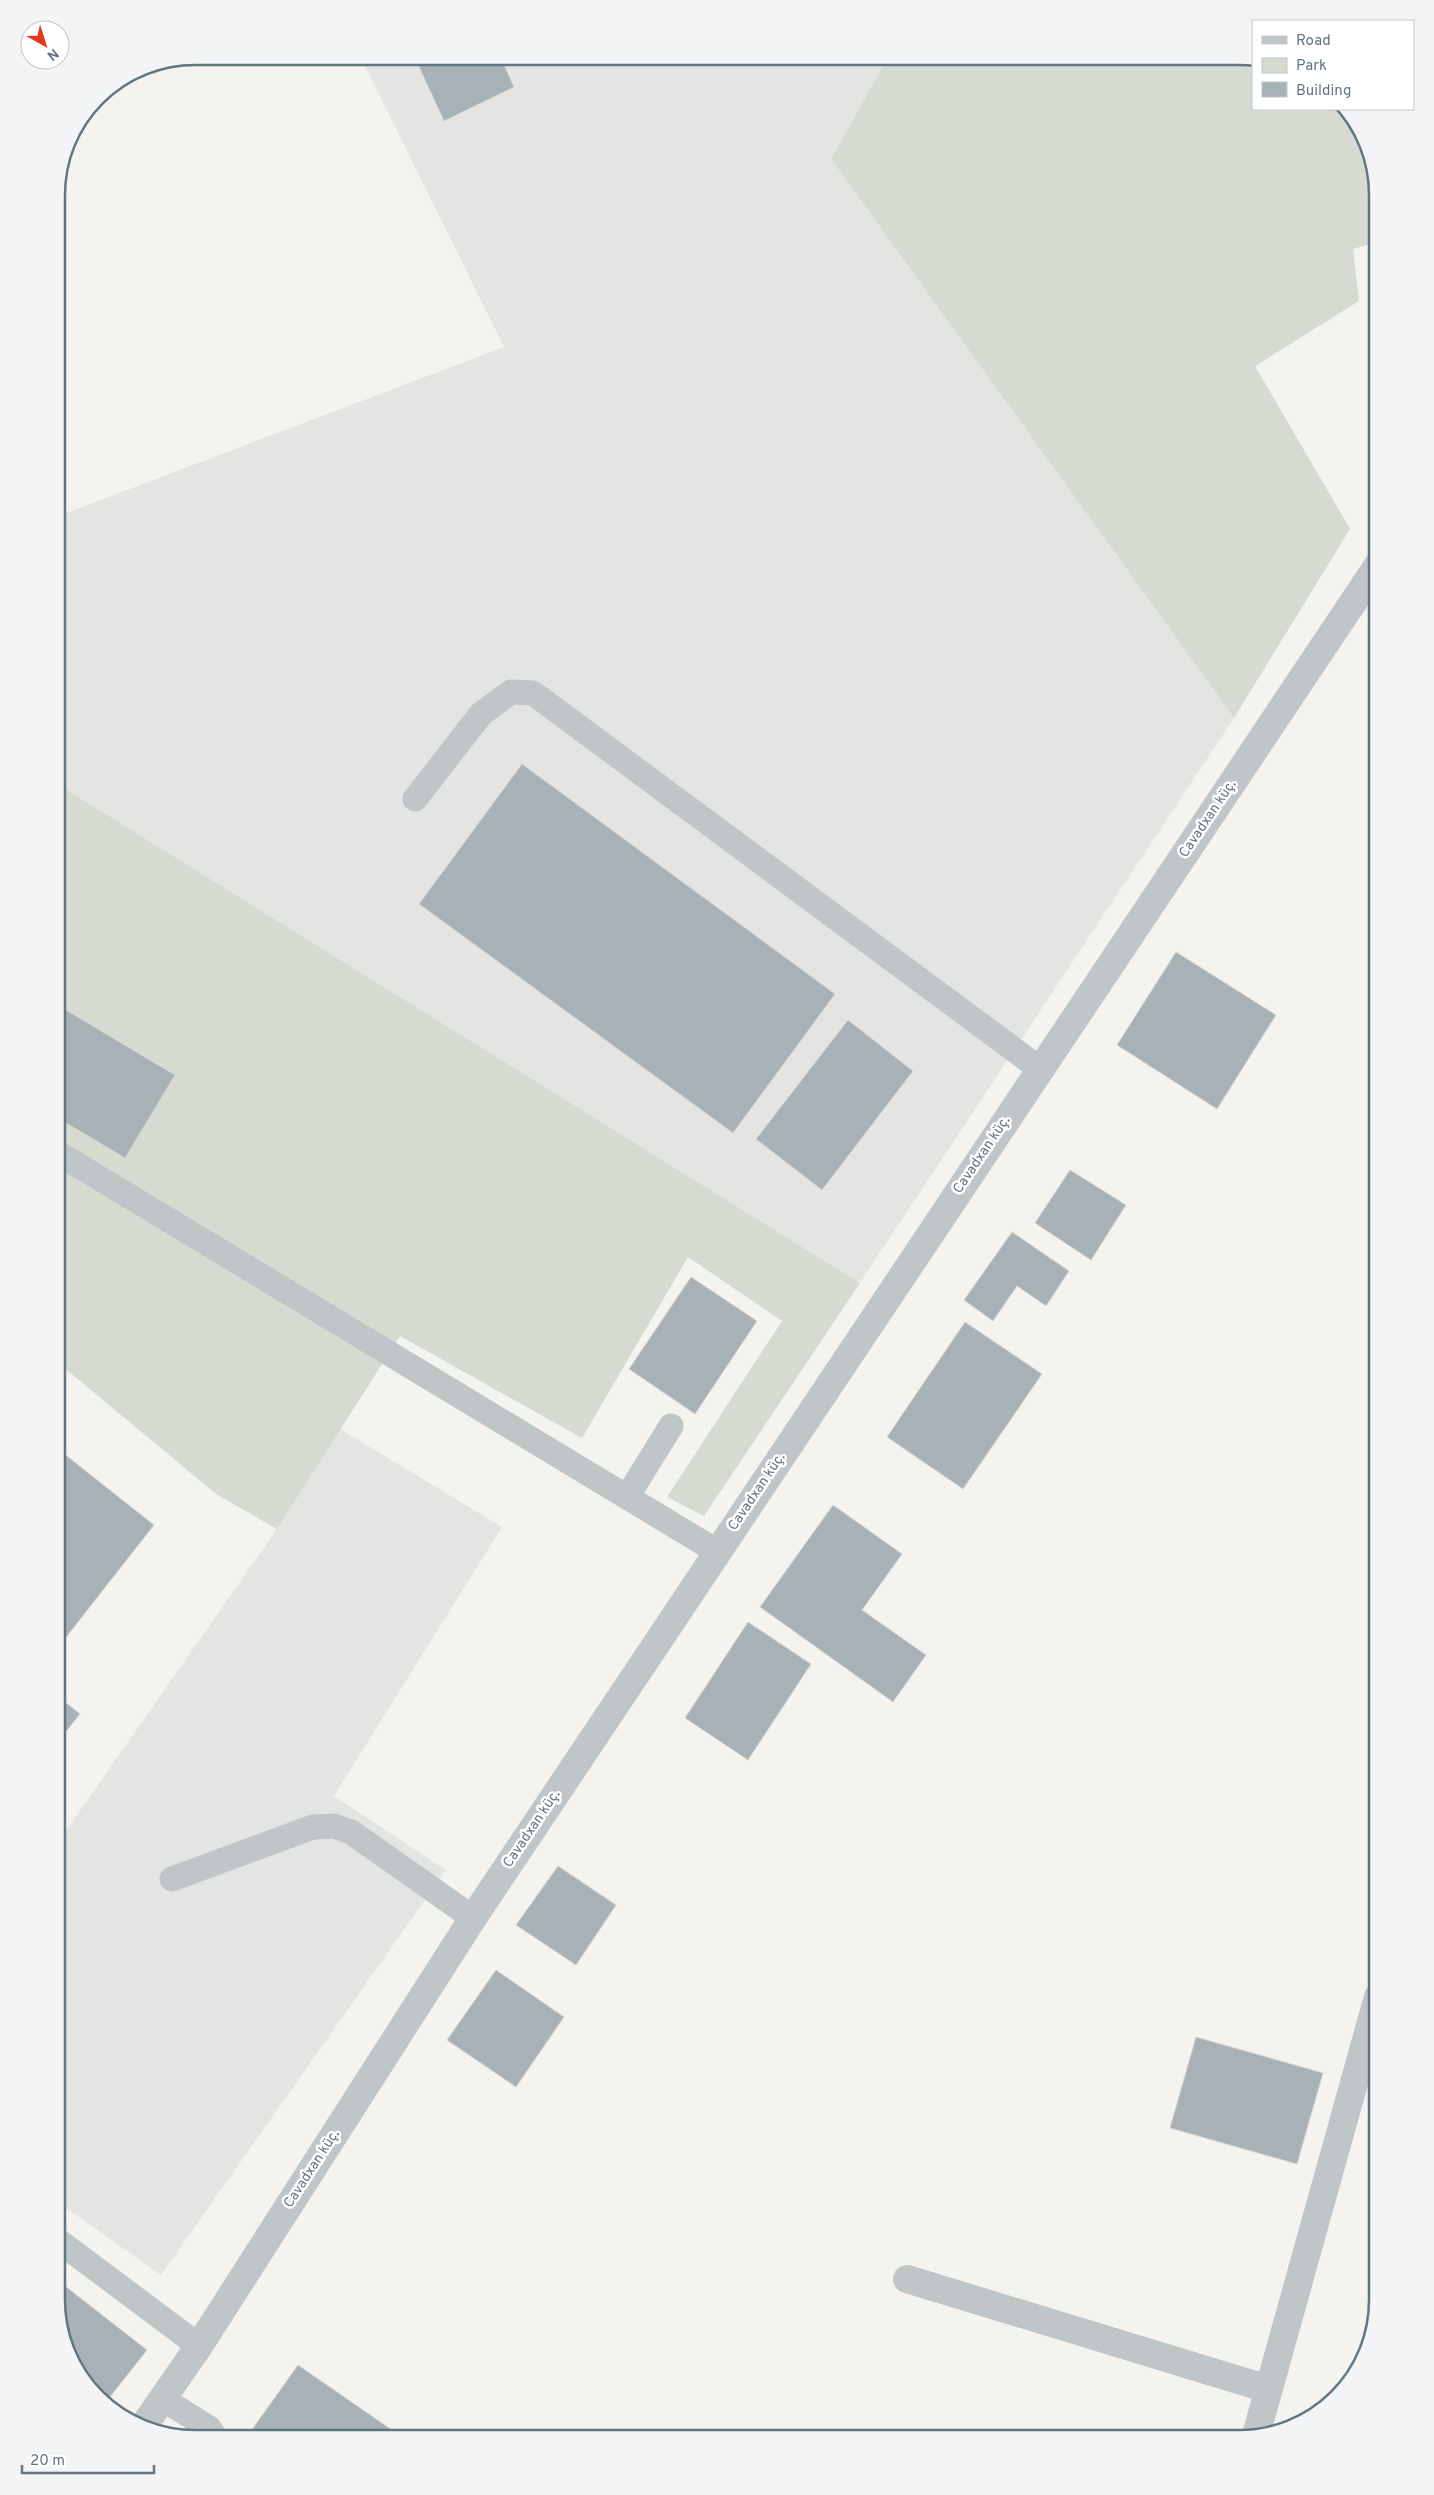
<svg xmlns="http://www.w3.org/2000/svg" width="1434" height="2495" viewBox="0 0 1434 2495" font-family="Overpass,sans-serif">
<rect width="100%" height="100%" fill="#f4f3ef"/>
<!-- built -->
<path fill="#e4e5e3" d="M 360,56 L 897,56 L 884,64 L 831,159 L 1234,718 L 860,1283 L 56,783 L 56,517 L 504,347 Z
M 340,1429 L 502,1527 L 334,1796 L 446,1870 L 161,2275 L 56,2201 L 56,1845 L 277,1529 Z"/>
<!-- green -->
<path fill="#d5dbd0" d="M 897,56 L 1248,57 L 1253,58 L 1253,109 L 1341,109 L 1364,134 L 1378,195 L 1378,242 L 1353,249 L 1359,301 L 1255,366 L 1350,529 L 1234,718 L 831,159 L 884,64 Z
M 56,783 L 860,1283 L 704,1516 L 667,1497 L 782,1321 L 688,1257 L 582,1438 L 400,1336 L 277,1529 L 216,1494 L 56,1361 Z"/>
<!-- building -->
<path fill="#a8b1b5" stroke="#d5d4d2" d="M 414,56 L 500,56 L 514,87 L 444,121 Z
M 522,764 L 835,994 L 733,1133 L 419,904 Z
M 1176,952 L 1276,1015 L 1217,1109 L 1117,1045 Z
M 56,1004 L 175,1075 L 125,1158 L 56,1117 Z
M 848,1020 L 913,1071 L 822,1190 L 756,1139 Z
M 1070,1170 L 1126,1205 L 1091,1260 L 1035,1223 Z
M 1012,1232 L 1069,1271 L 1046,1306 L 1017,1286 L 993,1321 L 964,1300 Z
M 691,1277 L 757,1321 L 695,1414 L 629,1369 Z
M 965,1322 L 1042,1374 L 963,1489 L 887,1437 Z
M 58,1449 L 154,1525 L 56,1650 L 56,1451 Z
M 833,1505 L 902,1554 L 862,1610 L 926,1655 L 893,1702 L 760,1607 Z
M 748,1622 L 811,1664 L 748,1760 L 685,1718 Z
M 56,1695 L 80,1714 L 56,1744 Z
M 558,1866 L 616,1905 L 576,1965 L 516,1925 Z
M 496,1970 L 564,2017 L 516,2087 L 447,2040 Z
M 1196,2037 L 1323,2073 L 1297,2164 L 1170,2128 Z
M 56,2279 L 147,2350 L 106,2402 L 70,2361 L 56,2300 Z
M 298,2365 L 405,2439 L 246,2438 Z"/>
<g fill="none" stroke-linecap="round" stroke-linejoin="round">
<!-- service -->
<path stroke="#c0c5c7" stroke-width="25" d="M 415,799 L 481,714 L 511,692 L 533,693 L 1040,1069
M 56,1152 L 718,1552
M 627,1497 L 671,1426
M 172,1879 L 313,1827 L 334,1826 L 351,1832 L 473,1918
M 56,2239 L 199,2346
M 163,2399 L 209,2428 L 216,2438"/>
<!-- minor -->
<path stroke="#c0c5c7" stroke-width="28" d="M 907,2279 L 1268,2389
M 145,2424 L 199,2346 L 473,1918 L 1378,565
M 1256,2435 L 1378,1997"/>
</g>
<g text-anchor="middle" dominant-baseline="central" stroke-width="5" stroke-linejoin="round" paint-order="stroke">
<!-- street labels -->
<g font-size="14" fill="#627681" stroke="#fff">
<text transform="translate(1208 819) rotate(-56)">Cavadxan küç.</text>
<text transform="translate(982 1155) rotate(-56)">Cavadxan küç.</text>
<text transform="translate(757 1492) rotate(-56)">Cavadxan küç.</text>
<text transform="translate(532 1829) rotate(-56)">Cavadxan küç.</text>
<text transform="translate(312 2169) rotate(-57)">Cavadxan küç.</text>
</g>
</g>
<!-- crop -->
<path d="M0 0H1434V2495H0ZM195 65H1239A130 130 0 0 1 1369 195V2300A130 130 0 0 1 1239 2430H195A130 130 0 0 1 65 2300V195A130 130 0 0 1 195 65Z" fill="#f2f4f5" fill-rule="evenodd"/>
<path fill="none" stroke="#627681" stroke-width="2.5" d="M195 65H1239A130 130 0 0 1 1369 195V2300A130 130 0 0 1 1239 2430H195A130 130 0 0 1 65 2300V195A130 130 0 0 1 195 65Z"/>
<!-- legend -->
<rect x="1252" y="20" width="162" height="90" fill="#ffffff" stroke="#c0c8cd"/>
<rect x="1262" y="36" width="25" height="8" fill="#c0c5c7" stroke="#c0c8cd"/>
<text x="1296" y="45" font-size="15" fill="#627681">Road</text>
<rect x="1262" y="58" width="25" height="15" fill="#d5dbd0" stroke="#c0c8cd"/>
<text x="1296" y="70" font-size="15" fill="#627681">Park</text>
<rect x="1262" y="82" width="25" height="15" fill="#a8b1b5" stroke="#c0c8cd"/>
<text x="1296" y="95" font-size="15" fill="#627681">Building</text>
<!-- north arrow -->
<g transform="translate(45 45) rotate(141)"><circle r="24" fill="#ffffff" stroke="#c0c8cd"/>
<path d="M0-4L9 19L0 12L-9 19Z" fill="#e7371c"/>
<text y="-8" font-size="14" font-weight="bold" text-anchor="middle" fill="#627681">N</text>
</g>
<!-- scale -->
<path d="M22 2465v8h132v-8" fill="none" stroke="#627681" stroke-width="2.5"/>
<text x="30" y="2465" font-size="15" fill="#627681" stroke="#ffffff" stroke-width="4" paint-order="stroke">20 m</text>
</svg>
